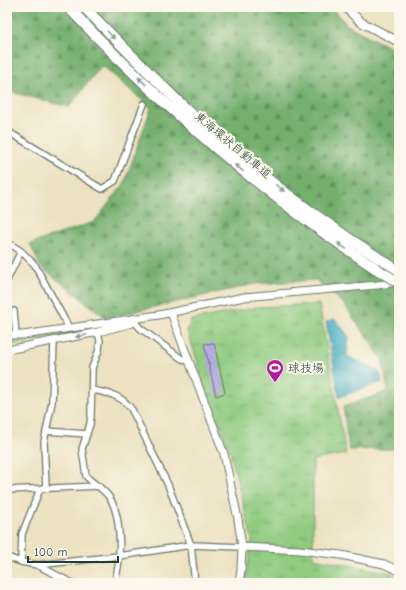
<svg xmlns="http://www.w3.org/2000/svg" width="406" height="590" viewBox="0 0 406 590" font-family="'Comic Neue','Klee One',sans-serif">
<defs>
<pattern id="forest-firs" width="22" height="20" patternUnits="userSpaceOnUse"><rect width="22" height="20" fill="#74af6e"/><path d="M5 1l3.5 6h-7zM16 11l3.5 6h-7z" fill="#5f905b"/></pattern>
<pattern id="park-tufts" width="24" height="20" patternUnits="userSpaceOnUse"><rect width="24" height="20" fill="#90cb80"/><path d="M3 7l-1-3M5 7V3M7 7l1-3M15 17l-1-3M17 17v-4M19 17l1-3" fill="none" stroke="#75a66a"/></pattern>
<pattern id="water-ripples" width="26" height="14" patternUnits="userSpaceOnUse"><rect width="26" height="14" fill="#44adc4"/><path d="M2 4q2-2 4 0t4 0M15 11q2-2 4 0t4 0" fill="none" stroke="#388ea0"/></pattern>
<pattern id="building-back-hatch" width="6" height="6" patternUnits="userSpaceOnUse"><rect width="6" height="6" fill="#b9aaec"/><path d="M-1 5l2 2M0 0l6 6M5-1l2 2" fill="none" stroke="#968cc0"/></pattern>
</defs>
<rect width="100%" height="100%" fill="#fbf7ec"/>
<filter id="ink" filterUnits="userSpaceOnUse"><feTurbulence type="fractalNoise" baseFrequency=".025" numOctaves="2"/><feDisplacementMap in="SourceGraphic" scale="8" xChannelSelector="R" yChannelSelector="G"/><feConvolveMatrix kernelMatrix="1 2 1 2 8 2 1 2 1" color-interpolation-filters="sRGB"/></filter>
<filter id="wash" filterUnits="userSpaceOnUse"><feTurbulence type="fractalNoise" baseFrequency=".012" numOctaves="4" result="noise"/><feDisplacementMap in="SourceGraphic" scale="16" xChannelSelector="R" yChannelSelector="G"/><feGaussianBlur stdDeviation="0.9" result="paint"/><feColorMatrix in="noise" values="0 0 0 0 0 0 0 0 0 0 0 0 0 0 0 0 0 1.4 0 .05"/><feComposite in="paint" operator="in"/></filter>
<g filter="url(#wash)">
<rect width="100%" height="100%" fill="#ece1c0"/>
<!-- green -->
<path fill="#90cb80" stroke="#58845a" d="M 123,323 L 87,331 L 7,346 L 7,338 L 43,336 Z"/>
<!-- forest -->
<path fill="url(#forest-firs)" stroke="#4a7651" d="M 7,7 L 332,7 L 347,25 L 399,52 L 399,449 L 349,450 L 343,407 L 388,391 L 382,359 L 343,303 L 316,280 L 255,284 L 106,318 L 40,266 L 30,244 L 94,222 L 124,184 L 151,108 L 102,65 L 69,107 L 7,91 Z"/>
<!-- park -->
<path fill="url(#park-tufts)" stroke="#58845a" d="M 319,304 L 346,454 L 313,460 L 313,558 L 391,573 L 399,581 L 399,583 L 245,583 L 252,540 L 230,451 L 200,374 L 200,369 L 187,331 L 191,320 L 258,307 Z"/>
<!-- water -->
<path fill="url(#water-ripples)" stroke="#32757c" d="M 335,319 L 349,337 L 347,356 L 380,372 L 382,382 L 339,397 L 326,322 Z"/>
<g id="blocks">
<!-- building -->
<path fill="url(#building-back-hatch)" d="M 214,343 L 225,393 L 216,396 L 204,344 Z"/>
</g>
</g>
<g filter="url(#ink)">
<use href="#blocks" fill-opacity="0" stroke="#677665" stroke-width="1"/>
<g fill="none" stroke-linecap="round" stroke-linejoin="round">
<defs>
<path id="minor" d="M 7,131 L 102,189 L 115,181 L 144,104
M 7,242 L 21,251 L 35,265 L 69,328
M 7,280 L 21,251
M 14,311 L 16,335
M 135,322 L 140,328 L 182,359 L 188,361
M 98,332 L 100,341 L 99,350 L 92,368 L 91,416 L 90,424 L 82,449 L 86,476 C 93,484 103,488 109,497 C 122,515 122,562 114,583
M 92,390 C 108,393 122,395 132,410 L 168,485 L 191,545 L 195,583
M 46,431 L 87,434
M 46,488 L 44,442 L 52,402 L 54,341
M 7,490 L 99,486
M 7,557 L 21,562 L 37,565 L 119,556 L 191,545 L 242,547
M 21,562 L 22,534 L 40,489
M 37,565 L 72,583"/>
<path id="tertiary" d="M 171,313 L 224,454 L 238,519 L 242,547 L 241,570 L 239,583
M 7,335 L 23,335 L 159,315 L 244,297 L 377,285 L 399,282
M 7,350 L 98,332 L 132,323
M 242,547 L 300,550 L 341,555 L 384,564 L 399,571"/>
<path id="secondary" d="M 345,7 L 361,22 L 399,42"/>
<path id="motorway" d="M 68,7 C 161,105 262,194 375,268
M 84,7 C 121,45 157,82 196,118 C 258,175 327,226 399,271"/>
</defs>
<!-- minor casing -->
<use href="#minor" stroke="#677665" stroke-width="8"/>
<!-- tertiary casing -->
<use href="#tertiary" stroke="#677665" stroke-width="9"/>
<!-- secondary casing -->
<use href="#secondary" stroke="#677665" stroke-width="10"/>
<!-- motorway casing -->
<use href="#motorway" stroke="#677665" stroke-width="12"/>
<!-- minor -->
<use href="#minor" stroke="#fff" stroke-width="5.5"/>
<!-- tertiary -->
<use href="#tertiary" stroke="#fff" stroke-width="7"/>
<!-- secondary -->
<use href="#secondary" stroke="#fff" stroke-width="8"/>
<!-- motorway -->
<use href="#motorway" stroke="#fff" stroke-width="10"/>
<defs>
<path id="motorway-bridge" d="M 375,268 L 399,283"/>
</defs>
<!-- motorway-bridge casing -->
<use href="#motorway-bridge" stroke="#677665" stroke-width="12" stroke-linecap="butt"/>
<!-- motorway-bridge -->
<use href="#motorway-bridge" stroke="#fff" stroke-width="10"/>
</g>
<!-- one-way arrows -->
<defs><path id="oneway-solid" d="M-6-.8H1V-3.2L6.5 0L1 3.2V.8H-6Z"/></defs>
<g fill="#8f9e9a">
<use href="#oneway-solid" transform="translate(111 35) rotate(46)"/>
<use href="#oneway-solid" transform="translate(142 81) rotate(-137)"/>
<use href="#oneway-solid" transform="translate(239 168) rotate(-140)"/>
<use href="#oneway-solid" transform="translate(280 188) rotate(38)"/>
<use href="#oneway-solid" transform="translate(342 246) rotate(-145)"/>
<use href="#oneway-solid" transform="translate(81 336) rotate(169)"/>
</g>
</g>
<!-- icons -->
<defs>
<symbol id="stadium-pin" viewBox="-11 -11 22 30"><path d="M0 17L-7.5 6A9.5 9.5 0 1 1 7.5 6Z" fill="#b5179e" stroke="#fbf7ec"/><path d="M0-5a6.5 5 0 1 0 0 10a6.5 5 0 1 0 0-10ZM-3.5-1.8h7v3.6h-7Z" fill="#fff"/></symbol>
</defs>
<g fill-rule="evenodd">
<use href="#stadium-pin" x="265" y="358" width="20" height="27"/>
</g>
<g text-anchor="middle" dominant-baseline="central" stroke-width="4" stroke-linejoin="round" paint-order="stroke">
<!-- street labels -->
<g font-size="12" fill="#1f3d34" stroke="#fbf7ec">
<text transform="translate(233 145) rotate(40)">東海環状自動車道</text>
</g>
<!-- poi labels -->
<g font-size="12" fill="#1f3d34" stroke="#fbf7ec" text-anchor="start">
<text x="288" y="368">球技場</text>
</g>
</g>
<!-- margin -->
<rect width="406" height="590" fill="none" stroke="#fbf7ec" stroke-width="24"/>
<!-- scale -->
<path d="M28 556v6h90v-6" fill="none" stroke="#1f3d34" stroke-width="2"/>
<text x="34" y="556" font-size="12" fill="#1f3d34" stroke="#fbf7ec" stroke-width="3" paint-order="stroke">100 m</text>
</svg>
